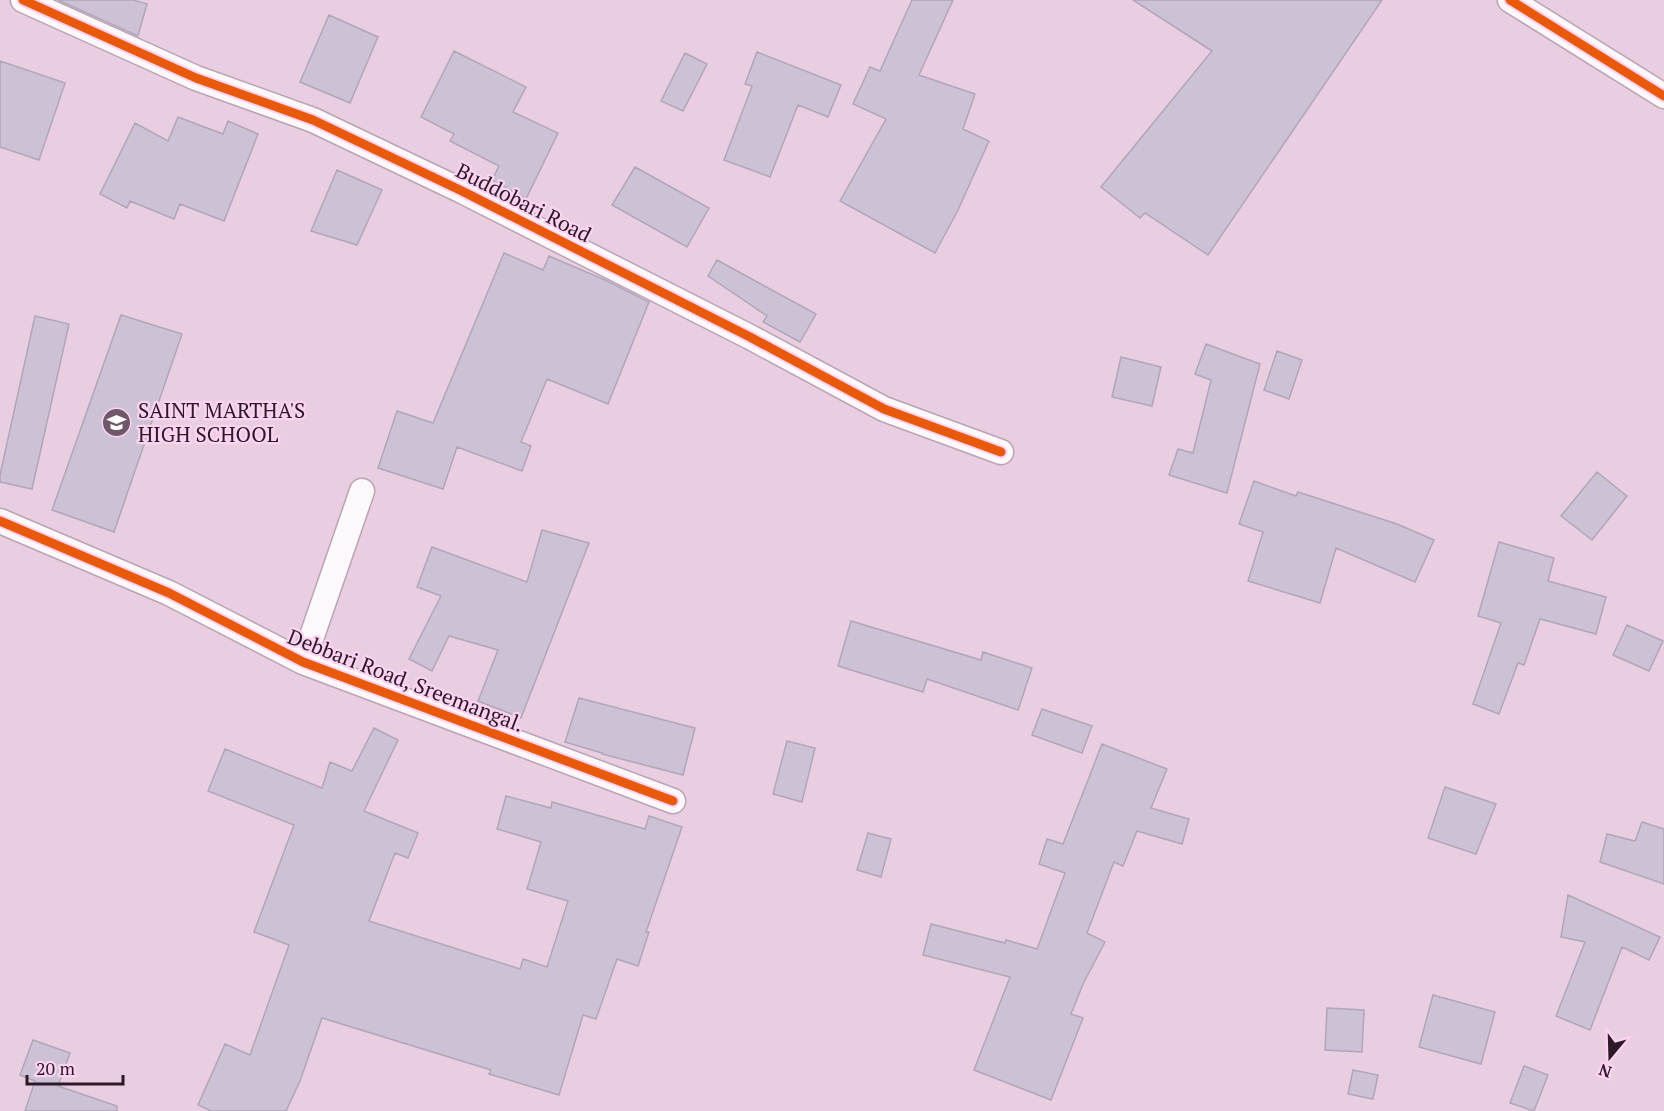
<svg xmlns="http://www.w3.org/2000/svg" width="1664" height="1111" viewBox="0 0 1664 1111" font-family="'PT Serif',serif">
<rect width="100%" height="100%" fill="#e9cee2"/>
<!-- building -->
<path fill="#ccc1d5" stroke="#b1a6b9" stroke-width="1.5" d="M 58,0 L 133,0 L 147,4 L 138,36 Z
M 912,0 L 953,0 L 919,75 L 975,94 L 963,129 L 989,141 L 958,210 L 935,253 L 840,201 L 886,119 L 853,104 L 870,67 L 880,71 Z
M 1133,0 L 1382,0 L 1208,255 L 1145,213 L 1140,218 L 1101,187 L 1212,51 Z
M 329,15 L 378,37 L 350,103 L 300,82 Z
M 454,51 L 526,87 L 513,112 L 558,133 L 526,199 L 492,180 L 499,166 L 450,141 L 454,134 L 421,117 Z
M 757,52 L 841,85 L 828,117 L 798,105 L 770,177 L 724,160 L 752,86 L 745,84 Z
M 685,53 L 707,64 L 683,111 L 661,101 Z
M 0,61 L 65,83 L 39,160 L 0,147 Z
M 178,117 L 223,134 L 228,121 L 258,134 L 224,221 L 180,204 L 174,219 L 130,201 L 127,208 L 100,194 L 135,123 L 168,141 Z
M 635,167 L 709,208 L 687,247 L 612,205 Z
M 337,170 L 382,190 L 357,245 L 311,231 Z
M 504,253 L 543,270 L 549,256 L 605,280 L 649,302 L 608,404 L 547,379 L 521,442 L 531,446 L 522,471 L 457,447 L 443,489 L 378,468 L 397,411 L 433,423 Z
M 717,260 L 816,314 L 800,342 L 763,322 L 767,316 L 708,276 Z
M 121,315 L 182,334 L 114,532 L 52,510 Z
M 35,316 L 69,324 L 32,489 L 0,482 L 0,475 Z
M 1206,344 L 1260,364 L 1227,493 L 1169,475 L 1178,449 L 1193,453 L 1211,380 L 1195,374 Z
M 1277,351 L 1302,360 L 1289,399 L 1264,390 Z
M 1121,357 L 1161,367 L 1152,406 L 1112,397 Z
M 1597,472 L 1627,496 L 1592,540 L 1561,516 Z
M 1254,481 L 1296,496 L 1298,492 L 1397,524 L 1434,540 L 1415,582 L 1336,548 L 1320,603 L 1248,581 L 1263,532 L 1239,524 Z
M 542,530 L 589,543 L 521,718 L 478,701 L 498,650 L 449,636 L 432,671 L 409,659 L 441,596 L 417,587 L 432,547 L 527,582 Z
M 1499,542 L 1554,558 L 1548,581 L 1606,597 L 1596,634 L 1540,619 L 1524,665 L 1518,663 L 1499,714 L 1473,704 L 1501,623 L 1478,616 Z
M 851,621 L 981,660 L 983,652 L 1032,668 L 1018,710 L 927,679 L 923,692 L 838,666 Z
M 1627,625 L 1663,641 L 1649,671 L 1613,655 Z
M 579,698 L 695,728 L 683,775 L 602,754 L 602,753 L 565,742 Z
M 1042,709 L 1092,726 L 1082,753 L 1032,735 Z
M 374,728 L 398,740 L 364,811 L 418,833 L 408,858 L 395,853 L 369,921 L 520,969 L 523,959 L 547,967 L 568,901 L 527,889 L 541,842 L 497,829 L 506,796 L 551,808 L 552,802 L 645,829 L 649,816 L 682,827 L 646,932 L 649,932 L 638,966 L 617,959 L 596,1019 L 583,1015 L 559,1095 L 489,1074 L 491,1070 L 322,1018 L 300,1081 L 286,1111 L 211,1111 L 198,1105 L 225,1044 L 250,1055 L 289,945 L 254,932 L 294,825 L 208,791 L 225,749 L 322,788 L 330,762 L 352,771 Z
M 787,741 L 815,748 L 802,802 L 773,794 Z
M 1102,744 L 1167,769 L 1151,808 L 1189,819 L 1182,844 L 1137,831 L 1123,866 L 1114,862 L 1087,933 L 1105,942 L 1083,984 L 1071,1014 L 1083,1018 L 1051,1100 L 974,1070 L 1010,977 L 923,955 L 931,924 L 1005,943 L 1006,940 L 1037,949 L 1065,873 L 1039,864 L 1047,839 L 1063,844 Z
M 1445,787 L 1496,804 L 1476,854 L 1428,838 Z
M 1642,822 L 1664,829 L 1664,884 L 1600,862 L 1607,834 L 1635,841 Z
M 868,833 L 891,839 L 881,877 L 857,870 Z
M 1568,895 L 1660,937 L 1649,960 L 1622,947 L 1590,1030 L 1556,1016 L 1585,942 L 1561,937 Z
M 1433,995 L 1495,1012 L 1481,1064 L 1419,1047 Z
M 1327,1008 L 1364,1010 L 1362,1052 L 1325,1050 Z
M 33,1040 L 70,1053 L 58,1086 L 117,1106 L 117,1111 L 25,1111 L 35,1081 L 20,1075 Z
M 1524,1066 L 1548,1075 L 1534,1111 L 1510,1103 Z
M 1353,1070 L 1378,1075 L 1373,1099 L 1348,1094 Z"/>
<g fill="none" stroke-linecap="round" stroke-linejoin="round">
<defs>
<path id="minor" d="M 23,0 L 196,78 L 313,120 L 462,191 L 750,337 L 884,409 L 1001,452
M 1510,0 L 1664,96
M 0,521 L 169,593 L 303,662 L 673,801
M 303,662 L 362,491"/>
</defs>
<!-- minor casing -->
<use href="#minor" stroke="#b9a4b4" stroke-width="27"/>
<!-- minor -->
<use href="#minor" stroke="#fcf8fb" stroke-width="24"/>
<defs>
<path id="cycleway" d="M 23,0 L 196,78 L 313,120 L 462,191 L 750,337 L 884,409 L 1001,452
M 1510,0 L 1664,96
M 0,521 L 169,593 L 303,662 L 673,801"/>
</defs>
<!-- cycleway casing -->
<use href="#cycleway" stroke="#fdd3f2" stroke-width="13"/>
<!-- cycleway -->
<use href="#cycleway" stroke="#e8590c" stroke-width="9"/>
</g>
<!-- icons -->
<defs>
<symbol id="school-disc" viewBox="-11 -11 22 22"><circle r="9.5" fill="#6f5969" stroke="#fdd3f2"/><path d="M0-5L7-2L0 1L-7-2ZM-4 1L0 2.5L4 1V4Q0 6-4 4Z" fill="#fff"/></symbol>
</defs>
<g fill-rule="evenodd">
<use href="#school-disc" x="100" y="406" width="33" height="33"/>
</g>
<g text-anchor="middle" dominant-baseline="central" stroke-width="4.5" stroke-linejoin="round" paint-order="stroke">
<!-- street labels -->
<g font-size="21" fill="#2d1a28" stroke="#fdd3f2">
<text transform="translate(524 202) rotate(27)">Buddobari Road</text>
<text transform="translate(406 680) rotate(21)">Debbari Road, Sreemangal.</text>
</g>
<!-- poi labels -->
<g font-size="21" fill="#2d1a28" stroke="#fdd3f2" text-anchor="start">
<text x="138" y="410">SAINT MARTHA'S<tspan x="138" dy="24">HIGH SCHOOL</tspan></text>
</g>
</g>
<!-- north arrow -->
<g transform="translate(1610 1057) rotate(199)" stroke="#fdd3f2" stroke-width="4.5" paint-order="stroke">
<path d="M0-4.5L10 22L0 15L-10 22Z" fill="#2d1a28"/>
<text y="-9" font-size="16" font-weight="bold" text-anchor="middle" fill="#2d1a28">N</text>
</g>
<!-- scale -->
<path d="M27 1075v9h96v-9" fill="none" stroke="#2d1a28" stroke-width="3"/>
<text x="36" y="1075" font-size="18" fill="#2d1a28" stroke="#fdd3f2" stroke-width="4.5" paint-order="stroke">20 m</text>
</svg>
